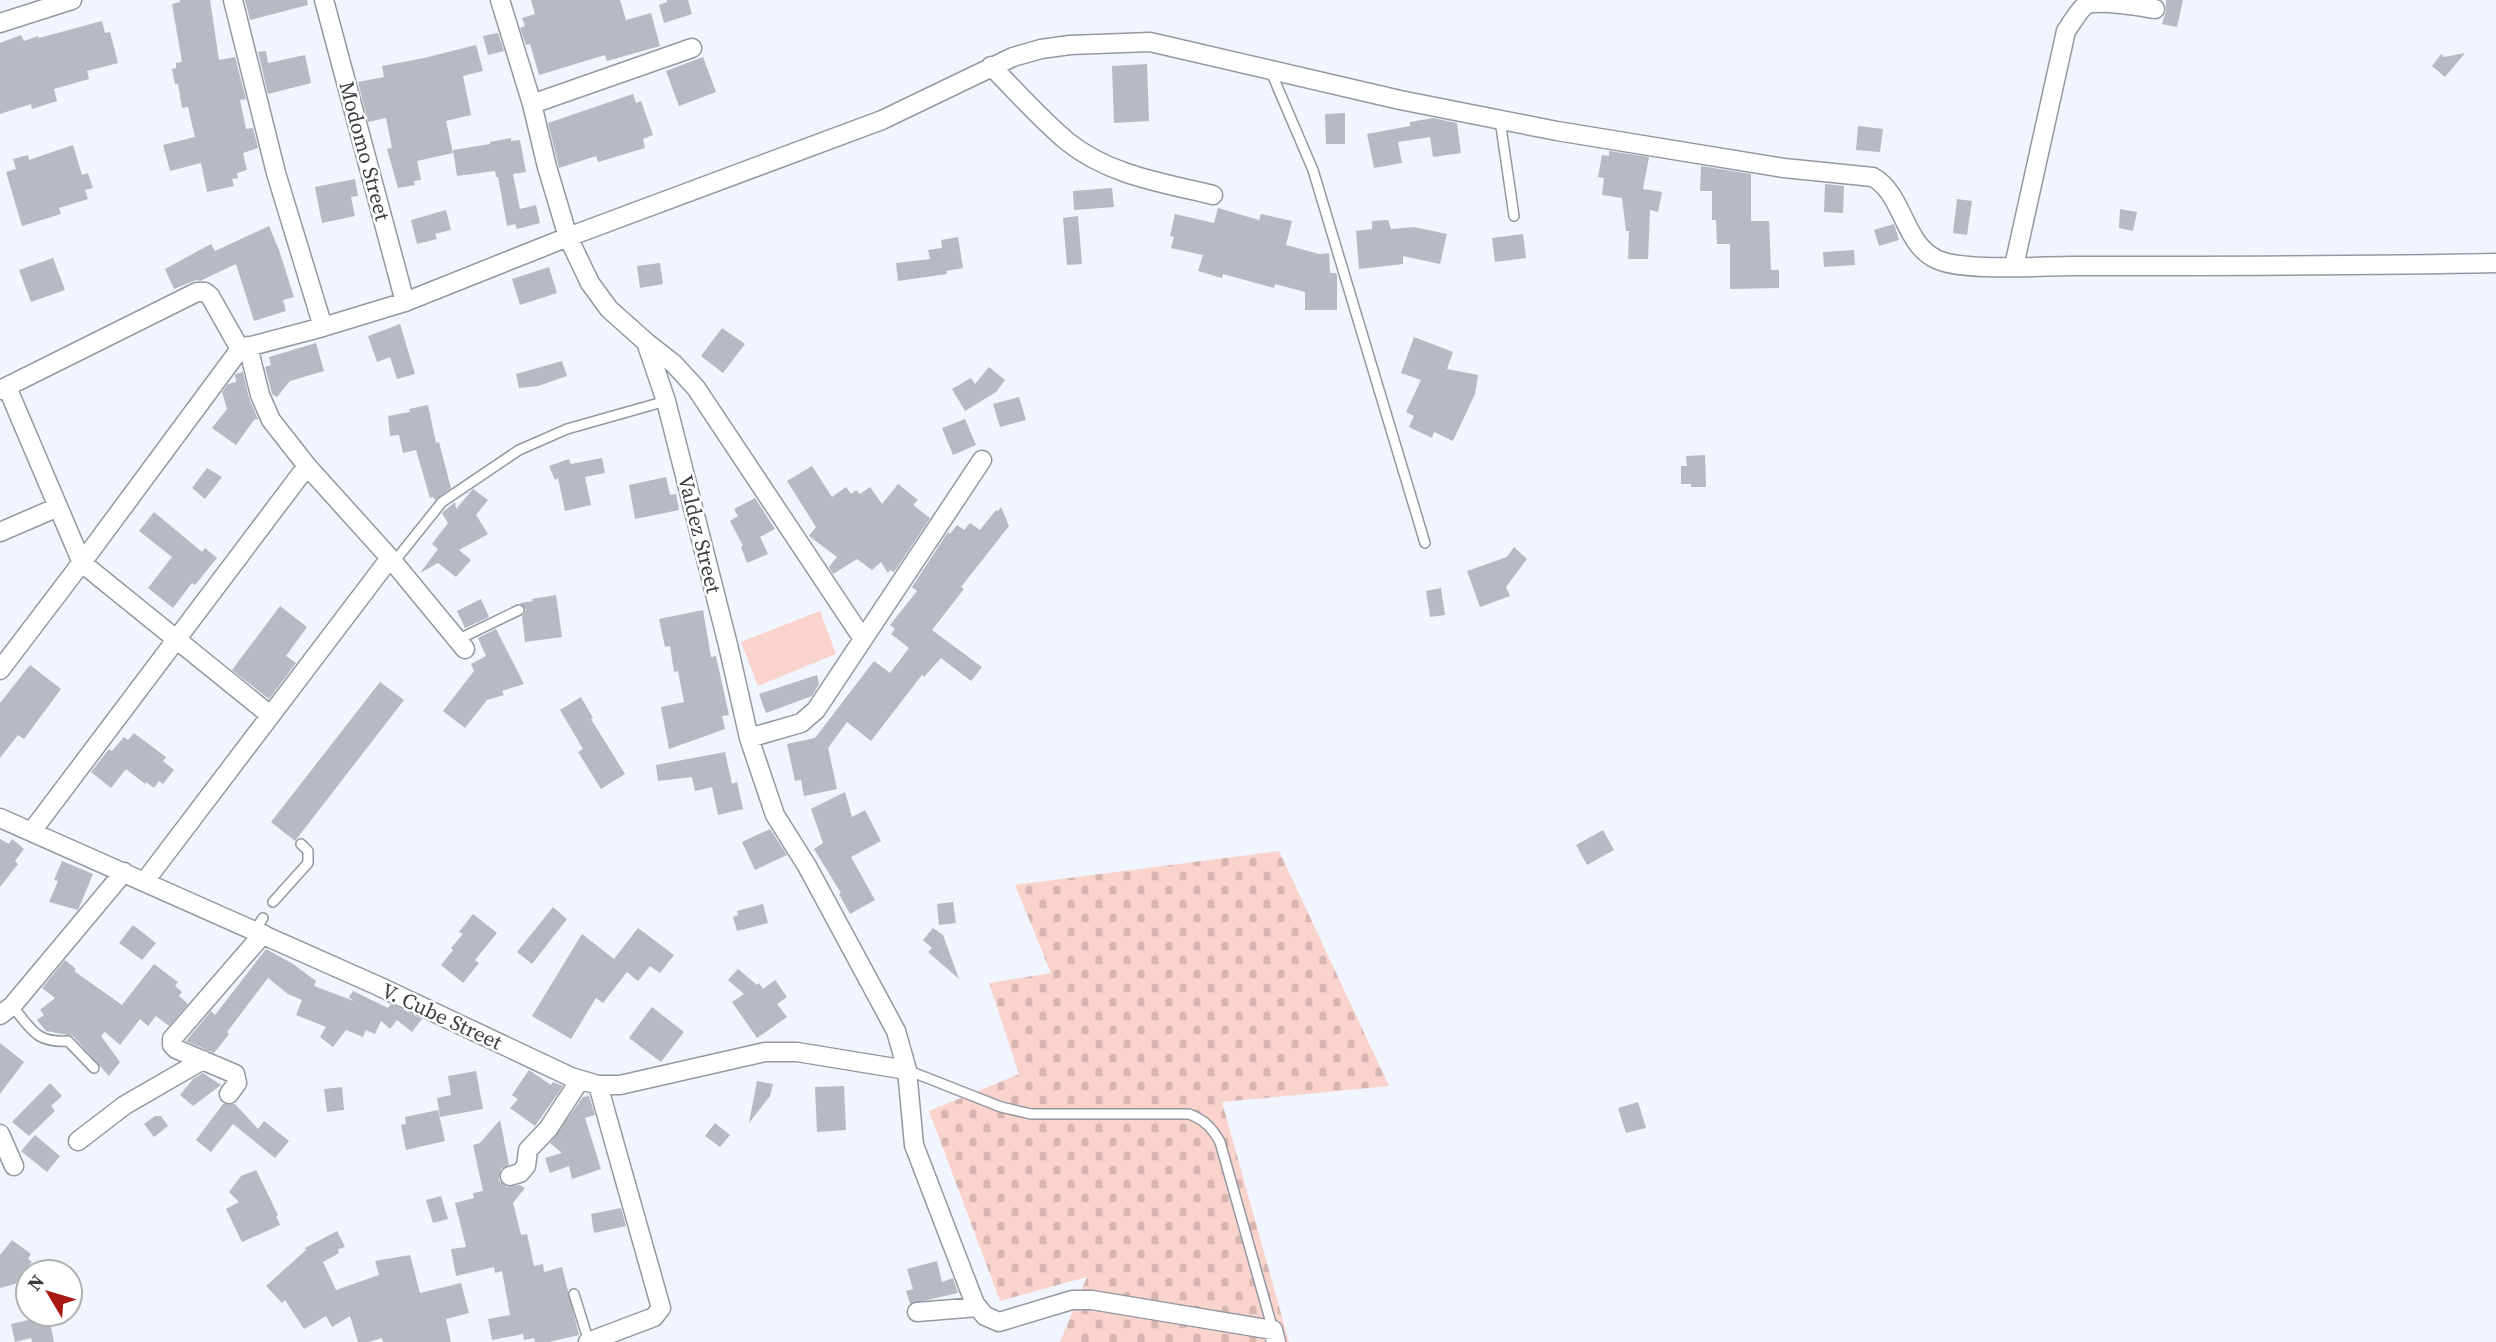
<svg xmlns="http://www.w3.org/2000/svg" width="2496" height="1342" viewBox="0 0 2496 1342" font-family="'Source Serif 4',serif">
<defs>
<pattern id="cemetery-stones" width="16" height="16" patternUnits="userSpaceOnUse" patternTransform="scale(1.75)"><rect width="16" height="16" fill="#fad3cd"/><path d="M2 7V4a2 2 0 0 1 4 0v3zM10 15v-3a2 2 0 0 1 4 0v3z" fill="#d7b6b1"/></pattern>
</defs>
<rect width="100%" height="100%" fill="#f0f5fe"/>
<!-- grass -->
<path fill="#fad3cd" d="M 820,611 L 836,654 L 758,686 L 741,642 Z"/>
<!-- cemetery -->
<path fill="url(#cemetery-stones)" d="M 1279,851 L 1389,1086 L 1222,1102 L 1289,1342 L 1060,1342 L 1087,1277 L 1000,1301 L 929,1111 L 1019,1074 L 989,983 L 1051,973 L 1015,885 Z"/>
<!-- building -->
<path fill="#b5bac3" d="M 180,0 L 210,0 L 219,60 L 235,57 L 246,99 L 240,100 L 246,129 L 253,128 L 258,148 L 243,153 L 247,170 L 237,173 L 238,178 L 232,179 L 234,186 L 207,192 L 201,163 L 170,171 L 163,145 L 195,137 L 188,107 L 182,108 L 178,84 L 175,84 L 172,69 L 176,68 L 176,63 L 182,62 L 172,4 L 180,2 Z
M 245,0 L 307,0 L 308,5 L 250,20 Z
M 531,0 L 620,0 L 626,20 L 651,13 L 660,46 L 607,61 L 605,55 L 539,75 L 530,44 L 526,45 L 520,28 L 525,26 L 522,18 L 535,14 Z
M 667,0 L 688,0 L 692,14 L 664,23 L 659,5 L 667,2 Z
M 2166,0 L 2183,0 L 2177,27 L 2162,24 L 2166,11 Z
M 102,21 L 105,33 L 110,32 L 118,63 L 87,71 L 89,79 L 54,89 L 57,101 L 32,109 L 31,104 L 0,114 L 0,43 L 21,35 L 24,41 L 38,36 L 39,38 Z
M 498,33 L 504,51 L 488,55 L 483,36 Z
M 476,45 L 483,71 L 463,76 L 471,115 L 446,121 L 453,153 L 417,161 L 421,180 L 414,181 L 415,185 L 398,188 L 387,149 L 392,148 L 386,118 L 368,122 L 358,82 L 384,77 L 382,66 L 424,58 Z
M 266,51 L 268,63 L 305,55 L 311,83 L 268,94 L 258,52 Z
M 2465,53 L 2445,77 L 2432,66 L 2441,54 L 2444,57 Z
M 703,57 L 716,92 L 679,106 L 666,71 Z
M 1147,64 L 1149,121 L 1114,123 L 1112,66 Z
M 633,94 L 636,103 L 641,101 L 653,135 L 643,139 L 645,148 L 598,162 L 596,156 L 559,168 L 548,123 Z
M 1345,113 L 1345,144 L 1326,144 L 1325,114 Z
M 1433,118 L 1457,123 L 1461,153 L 1433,157 L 1430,137 L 1398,142 L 1402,163 L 1374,168 L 1367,134 L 1410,126 L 1410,122 Z
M 1858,126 L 1883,129 L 1880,152 L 1856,150 Z
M 511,138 L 511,141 L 520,140 L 526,172 L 513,174 L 520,209 L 536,205 L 540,223 L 517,229 L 515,224 L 507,226 L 498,177 L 496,177 L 495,171 L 457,176 L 453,150 L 490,144 L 490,142 Z
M 73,145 L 82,175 L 88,173 L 93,188 L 85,190 L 88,199 L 59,208 L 61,214 L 22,226 L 6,172 L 16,169 L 13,159 L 28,155 L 29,160 Z
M 1609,151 L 1649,157 L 1643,189 L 1662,192 L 1658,212 L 1650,210 L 1648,259 L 1628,259 L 1629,231 L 1626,231 L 1622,198 L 1602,195 L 1604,178 L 1598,177 L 1602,155 L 1609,156 Z
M 1701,166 L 1751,174 L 1751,221 L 1769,221 L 1771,270 L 1779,270 L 1779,288 L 1730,289 L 1730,244 L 1717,244 L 1716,220 L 1712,220 L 1712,191 L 1700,191 Z
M 355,179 L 358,196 L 351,197 L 355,216 L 322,223 L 315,187 Z
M 1825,184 L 1844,186 L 1843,213 L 1824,212 Z
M 1112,188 L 1114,207 L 1074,210 L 1073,191 Z
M 1957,199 L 1972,201 L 1967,235 L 1953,233 Z
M 1218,208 L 1259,220 L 1261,214 L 1292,221 L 1286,245 L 1319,254 L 1329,253 L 1330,273 L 1336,273 L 1337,275 L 1337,310 L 1305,310 L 1305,292 L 1275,284 L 1274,288 L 1223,274 L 1222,278 L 1198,271 L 1203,255 L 1171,248 L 1174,237 L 1170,236 L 1175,214 L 1214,223 Z
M 2120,209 L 2137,212 L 2133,231 L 2119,228 Z
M 446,210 L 451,230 L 435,234 L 437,239 L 417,244 L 411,220 Z
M 1078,216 L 1082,264 L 1067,265 L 1063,218 Z
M 1388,220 L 1391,229 L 1414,227 L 1447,234 L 1440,264 L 1403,256 L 1403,264 L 1359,269 L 1356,231 L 1372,229 L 1372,221 Z
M 1894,224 L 1899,240 L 1879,246 L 1874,230 Z
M 269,226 L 279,250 L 294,297 L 283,300 L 286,311 L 254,321 L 236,264 L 200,281 L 196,280 L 174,289 L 165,269 L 211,244 L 215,251 Z
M 1523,234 L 1526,258 L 1495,262 L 1492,238 Z
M 958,237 L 963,268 L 946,271 L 947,274 L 898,281 L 896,263 L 930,259 L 928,250 L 942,248 L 941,240 Z
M 1854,250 L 1855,265 L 1824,267 L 1823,252 Z
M 53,258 L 65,290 L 31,302 L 19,270 Z
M 660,263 L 663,284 L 640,288 L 637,266 Z
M 549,267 L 557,293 L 520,305 L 512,279 Z
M 400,324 L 415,374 L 397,379 L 390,357 L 377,362 L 368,336 Z
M 722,328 L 745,344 L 723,373 L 701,356 Z
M 1414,337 L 1453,352 L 1447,369 L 1478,375 L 1475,394 L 1453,441 L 1434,432 L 1432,438 L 1409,427 L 1414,416 L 1406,412 L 1421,380 L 1401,373 Z
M 316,343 L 324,371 L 290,381 L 277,397 L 272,394 L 265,367 L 271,365 L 269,357 Z
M 562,361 L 567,376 L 538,386 L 519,388 L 516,374 Z
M 989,367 L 1005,380 L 996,392 L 965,411 L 952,389 L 971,378 L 975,384 Z
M 243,372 L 249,398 L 258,419 L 254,420 L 236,445 L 212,428 L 227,409 L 222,392 L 228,384 L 236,382 L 235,374 Z
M 1019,397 L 1026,420 L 1000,427 L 993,404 Z
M 428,405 L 436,443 L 439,442 L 451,488 L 435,500 L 433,497 L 430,498 L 416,450 L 403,453 L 399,435 L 390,436 L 388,416 L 410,412 L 409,409 Z
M 965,419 L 976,445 L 953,455 L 942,428 Z
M 1705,455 L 1706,487 L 1691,487 L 1691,484 L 1681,484 L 1681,466 L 1687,466 L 1686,456 Z
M 602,458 L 605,473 L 585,477 L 591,505 L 565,511 L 558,478 L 555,480 L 549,466 L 569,459 L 571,464 Z
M 812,466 L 832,497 L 846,487 L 851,494 L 856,490 L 860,494 L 870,487 L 882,504 L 898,484 L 918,500 L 913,505 L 930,518 L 894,572 L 890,570 L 888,573 L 881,562 L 872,570 L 857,559 L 833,574 L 829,567 L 837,557 L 809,536 L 816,527 L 787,481 Z
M 207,468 L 222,477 L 205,499 L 192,488 Z
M 666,477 L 670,495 L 676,494 L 679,510 L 635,519 L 629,485 Z
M 473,489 L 488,500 L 476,515 L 488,534 L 459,550 L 471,560 L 456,577 L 438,563 L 420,573 L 438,549 L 432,544 L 448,523 L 442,513 L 455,502 L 456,509 Z
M 755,498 L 775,529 L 760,537 L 768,554 L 747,563 L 741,547 L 743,546 L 730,521 L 738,516 L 734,509 Z
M 1001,507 L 1009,526 L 961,587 L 964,589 L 932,630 L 982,667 L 971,681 L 941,658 L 924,677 L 922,675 L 871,741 L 847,722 L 828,748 L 837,789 L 804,796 L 801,780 L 795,781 L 787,744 L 815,738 L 874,661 L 890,673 L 909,648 L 891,634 L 895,629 L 890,625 L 917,591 L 912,587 L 948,532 L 950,534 L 957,525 L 964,530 L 970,523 L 980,530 L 996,510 L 998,511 Z
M 154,512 L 202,552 L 205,548 L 217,558 L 195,585 L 192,583 L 173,608 L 148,588 L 172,557 L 139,531 Z
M 1514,547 L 1527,559 L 1506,587 L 1510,596 L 1480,607 L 1467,571 L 1507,557 Z
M 1441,588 L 1445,615 L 1430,617 L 1426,591 Z
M 556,595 L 562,637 L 525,642 L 522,617 L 526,610 L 520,603 L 533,601 L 532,599 Z
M 481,599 L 489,617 L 465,628 L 457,611 Z
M 280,606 L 307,627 L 286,656 L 296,663 L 269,699 L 232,670 Z
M 703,610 L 711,657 L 716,656 L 729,715 L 722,716 L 725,729 L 669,749 L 661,707 L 684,702 L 678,671 L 674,672 L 670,646 L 665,647 L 659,619 Z
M 496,629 L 524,684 L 502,691 L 504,695 L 487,700 L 465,728 L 443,711 L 474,671 L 471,664 L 486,656 L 478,638 Z
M 30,665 L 61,689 L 24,739 L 18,735 L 0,758 L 0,703 Z
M 817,675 L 819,684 L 812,696 L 766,713 L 759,694 Z
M 380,682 L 404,700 L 295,841 L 271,822 Z
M 581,697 L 593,718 L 591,719 L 625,774 L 601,789 L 578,752 L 583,749 L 560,710 Z
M 134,733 L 166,757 L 163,761 L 174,770 L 163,784 L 159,781 L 154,788 L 146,782 L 145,784 L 126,769 L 111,788 L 91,772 L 109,749 L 112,751 L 124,737 L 128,740 Z
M 725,752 L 732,784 L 737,782 L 743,809 L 718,815 L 712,787 L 695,791 L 692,777 L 658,781 L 656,765 Z
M 845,792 L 852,817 L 865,810 L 881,841 L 851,857 L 875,900 L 850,914 L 839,894 L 841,893 L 814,849 L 823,843 L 811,809 Z
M 770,829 L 787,855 L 755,870 L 742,842 Z
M 1603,830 L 1614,850 L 1587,865 L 1576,845 Z
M 0,839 L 9,844 L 12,839 L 24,849 L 15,861 L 18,864 L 0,887 Z
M 62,861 L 93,874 L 78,910 L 49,902 L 58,881 L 54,880 Z
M 953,902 L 956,923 L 939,925 L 937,904 Z
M 763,904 L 768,923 L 737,931 L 733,917 L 738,915 L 737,911 Z
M 553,907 L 567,919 L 532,964 L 517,952 Z
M 473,914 L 497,933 L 475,960 L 479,963 L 463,983 L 441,965 L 453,950 L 451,948 L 463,934 L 459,932 Z
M 133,925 L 156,943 L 142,960 L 119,943 Z
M 638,928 L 674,955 L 660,973 L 650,966 L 638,981 L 627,972 L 603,1003 L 596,998 L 571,1039 L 532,1016 L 582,934 L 614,959 Z
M 933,928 L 943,935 L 959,979 L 928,952 L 932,948 L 923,940 Z
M 266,949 L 293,964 L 316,981 L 314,986 L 354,1001 L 349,997 L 353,991 L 388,1008 L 391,1004 L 422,1019 L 412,1032 L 397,1020 L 390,1029 L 381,1021 L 375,1034 L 366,1030 L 363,1037 L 346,1030 L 333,1047 L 320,1037 L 326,1027 L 296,1015 L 302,1000 L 288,994 L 268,978 L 237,1019 L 227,1032 L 229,1034 L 214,1053 L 186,1041 L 211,1011 L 215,1015 Z
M 65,960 L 76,969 L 74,971 L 122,1005 L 154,964 L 178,982 L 175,986 L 182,992 L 179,996 L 188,1004 L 169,1026 L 156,1016 L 148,1026 L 140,1019 L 120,1045 L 105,1032 L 101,1036 L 120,1062 L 109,1076 L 73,1036 L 46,1031 L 37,1020 L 44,1015 L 40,1010 L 55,998 L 42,988 Z
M 738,969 L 757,985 L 759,983 L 763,989 L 775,980 L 787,997 L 777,1004 L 787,1017 L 757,1038 L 732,1002 L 744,994 L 728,980 Z
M 652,1007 L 684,1032 L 661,1062 L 629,1038 Z
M 0,1043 L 24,1062 L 0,1094 Z
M 529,1070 L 551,1085 L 553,1082 L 563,1086 L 535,1126 L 510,1108 L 518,1099 L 512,1095 Z
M 476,1071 L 483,1109 L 440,1117 L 437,1098 L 451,1095 L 448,1076 Z
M 203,1073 L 221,1085 L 193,1106 L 180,1095 L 193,1079 Z
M 757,1081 L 773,1084 L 770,1096 L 749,1123 Z
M 50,1083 L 62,1096 L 51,1106 L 55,1111 L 29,1136 L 12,1122 Z
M 844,1086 L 846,1130 L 817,1132 L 815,1087 Z
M 342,1087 L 344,1110 L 327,1112 L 324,1089 Z
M 589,1096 L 595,1115 L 585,1118 L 601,1169 L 572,1179 L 569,1166 L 550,1173 L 545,1158 L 562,1153 L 550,1143 L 583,1097 Z
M 1638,1102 L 1646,1128 L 1626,1133 L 1618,1108 Z
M 223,1104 L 235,1104 L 258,1129 L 264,1121 L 289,1141 L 275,1158 L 233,1124 L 211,1152 L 196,1140 Z
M 438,1110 L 445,1141 L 406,1150 L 401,1125 L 406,1124 L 405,1117 Z
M 155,1116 L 161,1116 L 168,1126 L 154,1137 L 144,1124 Z
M 500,1120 L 509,1165 L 501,1169 L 499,1180 L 507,1187 L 520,1185 L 525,1188 L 513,1203 L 521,1235 L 527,1234 L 534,1266 L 543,1264 L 544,1272 L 562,1267 L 579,1335 L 549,1342 L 535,1342 L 534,1338 L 524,1340 L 523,1334 L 492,1340 L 488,1319 L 510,1315 L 502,1271 L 495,1273 L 494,1267 L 456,1276 L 451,1249 L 466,1247 L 455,1203 L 474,1198 L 473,1193 L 483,1191 L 473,1145 L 480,1143 Z
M 715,1123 L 730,1135 L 720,1147 L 705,1136 Z
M 35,1135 L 60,1156 L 47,1172 L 21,1151 Z
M 256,1170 L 278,1215 L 276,1216 L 280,1225 L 242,1242 L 226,1209 L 239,1202 L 229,1192 L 241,1176 Z
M 441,1196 L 448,1219 L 433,1223 L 426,1200 Z
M 621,1208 L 626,1226 L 594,1233 L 591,1214 Z
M 337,1231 L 345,1247 L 338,1249 L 339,1253 L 323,1262 L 336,1290 L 379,1275 L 375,1261 L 410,1255 L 420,1293 L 461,1283 L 469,1313 L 446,1319 L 451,1342 L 383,1342 L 382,1338 L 369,1342 L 358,1342 L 350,1316 L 332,1327 L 326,1316 L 304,1329 L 285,1300 L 282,1303 L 266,1286 L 306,1250 L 305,1248 Z
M 12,1240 L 31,1254 L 28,1259 L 32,1262 L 15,1284 L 0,1288 L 0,1255 Z
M 937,1261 L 942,1282 L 953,1278 L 958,1293 L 910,1304 L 906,1291 L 913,1289 L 907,1269 Z
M 42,1317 L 49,1317 L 54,1342 L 32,1342 L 31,1338 L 15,1342 L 11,1324 Z"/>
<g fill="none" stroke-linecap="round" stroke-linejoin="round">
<defs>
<path id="lane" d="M 1271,72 L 1313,170 L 1425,543
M 1500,120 L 1514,216
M 394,562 L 442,502 L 519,450 L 567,429 L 666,401
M 457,640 L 519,610
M 273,902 L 308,863 L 308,851 L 301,844
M 255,930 L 263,918
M 12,1006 C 32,1029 35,1043 68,1041 L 94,1068
M 907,1070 L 1001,1107 L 1031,1114 L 1189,1114 C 1205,1120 1212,1128 1220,1142 L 1273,1330
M 574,1294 L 589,1342"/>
<path id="street" d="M 233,0 L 276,173 L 323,327 L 405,302 L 568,237 L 882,120 L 1013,57 L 1041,49 L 1070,45 L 1150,42 L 1400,100 L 1557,131 L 1784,168 L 1873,177 C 1904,195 1903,243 1936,259 C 1962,272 2040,266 2073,266 C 2214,266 2355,266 2496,263
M 324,0 L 405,302
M 500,0 L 532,104 L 547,167 L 568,237 L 590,283 L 609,309 L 646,342 L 666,401 L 728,645 L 749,738 L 775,815 L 807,866 L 896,1031 L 907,1070 L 914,1145 L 975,1304 L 985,1316 L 999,1322 L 1072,1300 L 1092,1300 L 1273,1330 L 1276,1342
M 0,23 L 72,0
M 991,66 C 1016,91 1040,119 1068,142 C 1109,175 1163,183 1213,195
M 532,104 L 692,48
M 2014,266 L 2066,31 C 2072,23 2079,9 2087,4 C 2105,0 2136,6 2155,9
M 646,342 L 674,364 L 696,388 L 863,639
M 248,346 L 260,395 L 271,420 L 307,466 L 390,558 L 465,649
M 7,387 L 82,563 L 270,715
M 0,390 L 197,292 L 205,292 L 210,296 L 240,349
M 0,532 L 58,507
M 0,670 L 95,545 L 240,349 L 323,327
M 749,738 L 801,723 L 816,710 L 982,460
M 0,818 L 376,985 L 571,1077 L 598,1085 L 620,1085 L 765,1052 L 797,1052 L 907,1070
M 32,831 L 307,466
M 145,881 L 390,558
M 0,1015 L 12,1006 L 124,872
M 229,1094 L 237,1083 L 235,1074 L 176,1049 L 172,1045 L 172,1039 L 263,934
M 0,1134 L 14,1166
M 78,1141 L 125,1105 L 203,1060
M 510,1176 L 520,1173 L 526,1166 L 528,1150 L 548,1129 L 580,1080
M 917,1312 L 978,1307
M 588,1342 L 654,1317 L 661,1308 L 598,1085"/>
</defs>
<!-- lane casing -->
<use href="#lane" stroke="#9398a1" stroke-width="12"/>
<!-- street casing -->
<use href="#street" stroke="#9398a1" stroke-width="21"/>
<!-- lane -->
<use href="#lane" stroke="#fff" stroke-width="9"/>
<!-- street -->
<use href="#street" stroke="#fff" stroke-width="18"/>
</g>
<g text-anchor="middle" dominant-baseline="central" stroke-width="5" stroke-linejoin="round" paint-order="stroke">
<!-- street labels -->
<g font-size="21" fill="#3a3c40" stroke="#fff">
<text transform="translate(365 151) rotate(75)">Modomo Street</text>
<text transform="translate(700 534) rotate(76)">Valdez Street</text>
<text transform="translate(442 1016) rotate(25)">V. Cube Street</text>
</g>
</g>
<!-- north arrow -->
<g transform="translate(49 1293) rotate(308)"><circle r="33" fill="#ffffff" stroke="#b0b1b3" stroke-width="2"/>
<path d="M0-5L12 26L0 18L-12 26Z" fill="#aa1812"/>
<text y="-10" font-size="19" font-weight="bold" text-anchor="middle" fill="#3a3c40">N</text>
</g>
</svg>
